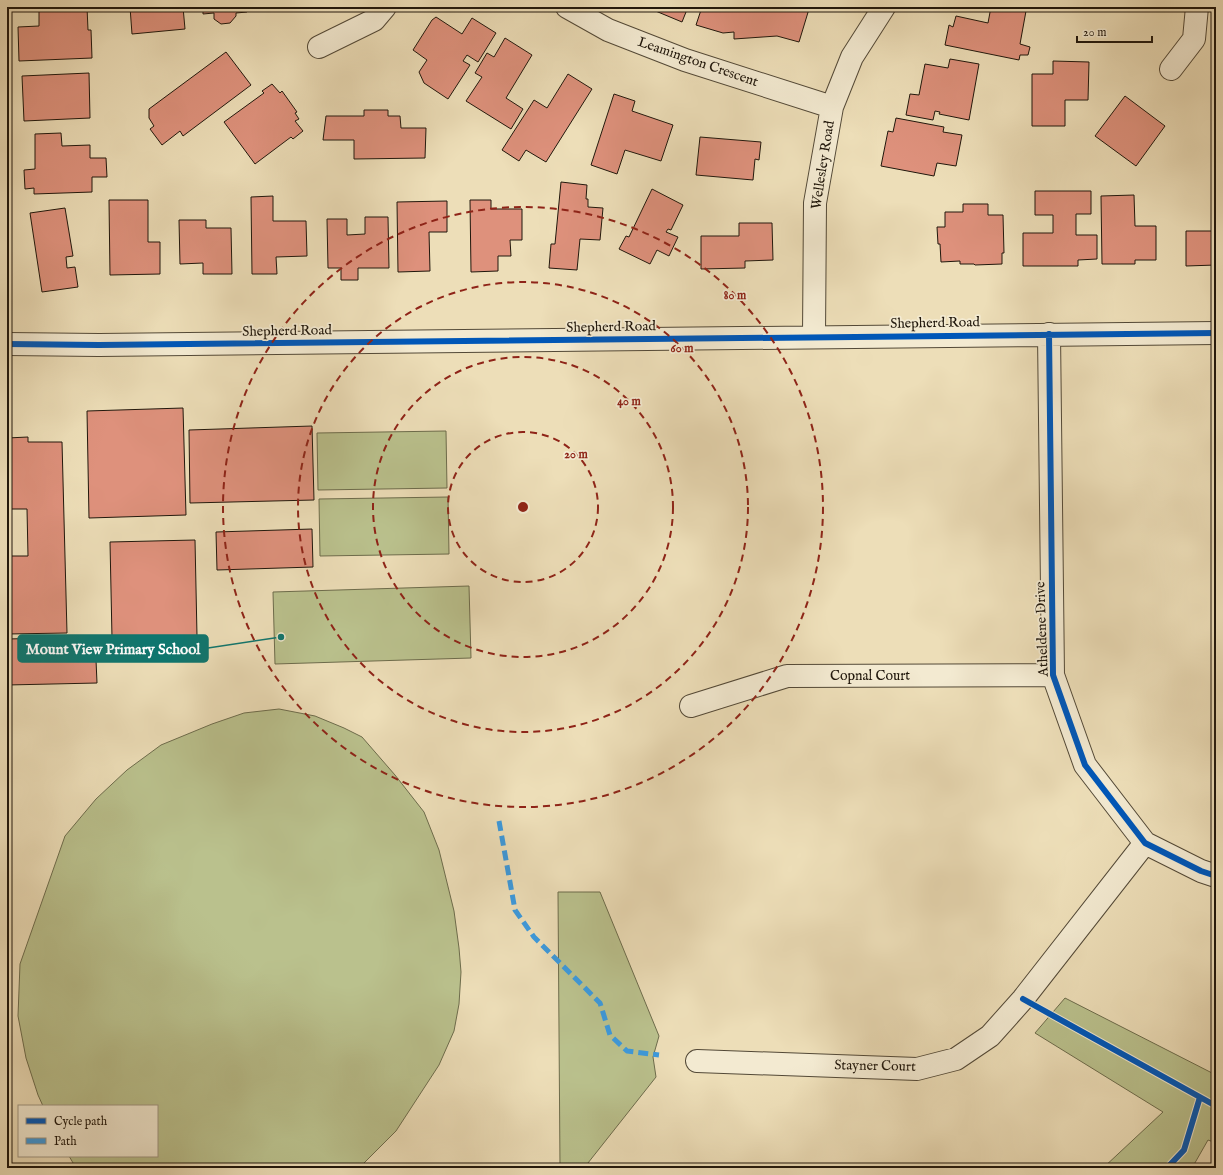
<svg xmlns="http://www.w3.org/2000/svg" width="1223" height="1175" viewBox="0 0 1223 1175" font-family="'IM FELL English',serif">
<rect width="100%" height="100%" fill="#eddeb8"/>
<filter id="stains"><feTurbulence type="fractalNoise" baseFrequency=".005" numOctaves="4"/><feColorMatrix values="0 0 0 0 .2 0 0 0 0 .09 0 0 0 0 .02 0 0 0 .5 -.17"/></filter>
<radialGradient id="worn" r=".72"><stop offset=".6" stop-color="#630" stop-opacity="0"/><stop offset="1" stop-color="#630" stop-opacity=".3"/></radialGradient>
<!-- green -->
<path fill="#bac18d" stroke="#6d6c4c" d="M 446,431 L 447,488 L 318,490 L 317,433 Z
M 448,497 L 449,554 L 320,556 L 319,499 Z
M 469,586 L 471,658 L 275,664 L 273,592 Z
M 279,709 L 315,716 L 344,728 L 362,737 L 395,775 L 424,812 L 439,850 L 454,911 L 459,948 L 461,972 L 459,1004 L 454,1031 L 439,1065 L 396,1131 L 359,1168 L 76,1168 L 69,1156 L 157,1156 L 157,1106 L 43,1106 L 38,1095 L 26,1058 L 18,1016 L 20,964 L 65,836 L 96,799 L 127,770 L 161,745 L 212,724 L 244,713 Z
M 558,892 L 600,892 L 659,1036 L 653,1057 L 656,1077 L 584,1168 L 560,1168 Z
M 1065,998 L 1216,1075 L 1216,1143 L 1208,1140 L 1192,1168 L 1103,1168 L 1163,1112 L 1035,1033 Z"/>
<!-- building -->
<path fill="#de917c" stroke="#20170c" d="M 87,7 L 88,30 L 91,30 L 92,58 L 19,61 L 18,27 L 39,26 L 39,8 Z
M 130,7 L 183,7 L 185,29 L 132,34 Z
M 203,7 L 247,7 L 247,12 L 236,13 L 236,16 L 230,23 L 221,24 L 214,19 L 214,13 L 203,14 Z
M 646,7 L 688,7 L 682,22 Z
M 702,7 L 801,7 L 809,9 L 799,42 L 777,36 L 734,39 L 734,32 L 723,33 L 696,25 Z
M 991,7 L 1017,7 L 1018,9 L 1026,11 L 1020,44 L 1030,47 L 1028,55 L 1020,55 L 1019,60 L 945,45 L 949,25 L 953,27 L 956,16 L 988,23 Z
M 436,17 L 462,34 L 472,18 L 496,33 L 478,62 L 467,55 L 463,61 L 470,65 L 448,99 L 424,83 L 419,72 L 427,60 L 413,50 L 432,20 Z
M 505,38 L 532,55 L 506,98 L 523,109 L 511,129 L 466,101 L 482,77 L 475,73 L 487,53 L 494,57 Z
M 226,52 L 251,85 L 183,136 L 180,131 L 162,145 L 150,129 L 154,126 L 149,118 L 149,109 Z
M 950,59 L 979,64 L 969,120 L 939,114 L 940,112 L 935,111 L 933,120 L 906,115 L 910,94 L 919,95 L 925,64 L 948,68 Z
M 1053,61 L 1089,62 L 1088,100 L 1065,100 L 1065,126 L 1032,126 L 1032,74 L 1053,74 Z
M 89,73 L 90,118 L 24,121 L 22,76 Z
M 568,74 L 592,89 L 546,162 L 526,150 L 519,161 L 502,150 L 534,100 L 547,108 Z
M 272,84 L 280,93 L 282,91 L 297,112 L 295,113 L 299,119 L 295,121 L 303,131 L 293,139 L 291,137 L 255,164 L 224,122 L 264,93 L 262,91 Z
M 614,94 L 635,101 L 632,111 L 673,125 L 661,161 L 625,150 L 617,174 L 591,165 Z
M 1125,96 L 1165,126 L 1136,166 L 1095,136 Z
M 364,110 L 388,110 L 388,116 L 400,116 L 401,128 L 426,128 L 425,158 L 354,159 L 354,140 L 323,140 L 326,116 L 364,116 Z
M 896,118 L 944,127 L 943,132 L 962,135 L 956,166 L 937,163 L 934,176 L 881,166 L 888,131 L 893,132 Z
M 61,133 L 62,146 L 90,145 L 90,158 L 106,158 L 107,177 L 92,177 L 92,192 L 34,194 L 34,188 L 25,189 L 24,170 L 35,169 L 35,134 Z
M 700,137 L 761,142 L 759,160 L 755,159 L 753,180 L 696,175 Z
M 561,182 L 587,185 L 586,199 L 588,199 L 588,207 L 603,208 L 600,240 L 580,239 L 577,270 L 549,268 L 551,244 L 555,244 Z
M 652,189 L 683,205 L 671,230 L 668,229 L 666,232 L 678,237 L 669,256 L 657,250 L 650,264 L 619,249 L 626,236 L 629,237 Z
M 1035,191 L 1091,191 L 1091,214 L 1076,214 L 1076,235 L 1097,235 L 1097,259 L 1078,260 L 1078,266 L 1023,266 L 1023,233 L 1053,233 L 1053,215 L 1035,215 Z
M 1134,195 L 1135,226 L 1156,226 L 1156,260 L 1135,260 L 1135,264 L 1102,264 L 1101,196 Z
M 273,196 L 273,221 L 306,221 L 307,256 L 276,257 L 277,274 L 252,274 L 251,197 Z
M 109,200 L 148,200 L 148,242 L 160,242 L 160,274 L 110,275 Z
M 470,200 L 491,200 L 491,209 L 522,209 L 522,240 L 510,240 L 511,256 L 498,256 L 498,271 L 471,272 Z
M 447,201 L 447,232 L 429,232 L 430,271 L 398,272 L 397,202 Z
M 963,204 L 988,204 L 988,215 L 1003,215 L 1004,253 L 1002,253 L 1002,264 L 975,265 L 974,264 L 960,264 L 960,261 L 941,262 L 940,244 L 938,244 L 937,227 L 945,227 L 945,212 L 963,212 Z
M 65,208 L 73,256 L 66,257 L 67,268 L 75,267 L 78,287 L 42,292 L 30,213 Z
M 365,217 L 388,217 L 389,268 L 358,268 L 358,280 L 341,280 L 341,268 L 328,268 L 327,219 L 347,219 L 347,235 L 365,234 Z
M 179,220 L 206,220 L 206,228 L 231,228 L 232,274 L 203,274 L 203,263 L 180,264 Z
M 739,223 L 772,223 L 773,260 L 745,261 L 745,268 L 701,269 L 701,236 L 739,236 Z
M 1186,231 L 1216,231 L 1216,265 L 1186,266 Z
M 183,408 L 186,515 L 89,518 L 87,411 Z
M 312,426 L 314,500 L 190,503 L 189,430 Z
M 28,437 L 28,442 L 62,442 L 67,633 L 7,634 L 7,556 L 28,556 L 27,509 L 7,509 L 7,438 Z
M 312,529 L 313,567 L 217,570 L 216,532 Z
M 195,540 L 197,636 L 112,638 L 110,542 Z
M 95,637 L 97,683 L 7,685 L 7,639 Z"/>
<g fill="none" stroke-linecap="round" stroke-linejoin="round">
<defs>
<path id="minor" d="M 567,7 L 608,30 L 685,60 L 832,107
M 319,47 L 374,20 L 385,7
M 1171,69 L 1194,39 L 1197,7
M 1049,334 L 1053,675 L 1085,765 L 1145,843 L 1201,871 L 1216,876
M 814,336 L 815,203 L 832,107 L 852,57 L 884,7
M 7,344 L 99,345 L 1216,333
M 691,706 L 787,676 L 1053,675
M 697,1061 L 917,1069 L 956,1059 L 990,1036 L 1023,999 L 1145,843"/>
</defs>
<!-- minor casing -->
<use href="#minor" stroke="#534937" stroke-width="24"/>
<!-- minor -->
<use href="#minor" stroke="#f3ead1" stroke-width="22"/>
<!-- quiet -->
<path stroke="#3c9ade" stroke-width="5" stroke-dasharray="10 5" stroke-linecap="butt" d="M 499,821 L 515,910 L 534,937 L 600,1003 L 610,1035 L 627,1051 L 659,1055"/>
<defs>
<path id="cycleway" d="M 1049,334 L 1053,675 L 1085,765 L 1145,843 L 1201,871 L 1216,876
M 7,344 L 99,345 L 1216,333
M 1023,999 L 1216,1106
M 1167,1168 L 1184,1150 L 1200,1097"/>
</defs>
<!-- cycleway casing -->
<use href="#cycleway" stroke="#f3ead1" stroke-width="8"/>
<!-- cycleway -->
<use href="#cycleway" stroke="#0057b8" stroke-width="6"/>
</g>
<!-- distance rings -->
<g fill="none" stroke="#8f2418" stroke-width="2" stroke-dasharray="7 5">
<circle cx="523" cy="507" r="75"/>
<circle cx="523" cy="507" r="150"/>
<circle cx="523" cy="507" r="225"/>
<circle cx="523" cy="507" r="300"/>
</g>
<g text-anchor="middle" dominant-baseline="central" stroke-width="3.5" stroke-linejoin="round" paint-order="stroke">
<!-- street labels -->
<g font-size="14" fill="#20170c" stroke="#f3ead1">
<text transform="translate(698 62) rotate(19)">Leamington Crescent</text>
<text transform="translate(823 165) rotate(-81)">Wellesley Road</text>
<text transform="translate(935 323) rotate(-1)">Shepherd Road</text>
<text transform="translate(611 327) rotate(-1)">Shepherd Road</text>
<text transform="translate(287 331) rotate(-1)">Shepherd Road</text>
<text transform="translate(1042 629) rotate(-92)">Atheldene Drive</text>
<text x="870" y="676">Copnal Court</text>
<text transform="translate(875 1066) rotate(1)">Stayner Court</text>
</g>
</g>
<circle cx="523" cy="507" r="6" fill="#8f2418" stroke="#f3ead1" stroke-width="2"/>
<g font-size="12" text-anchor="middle" font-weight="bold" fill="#8f2418" stroke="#f3ead1" stroke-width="3.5" stroke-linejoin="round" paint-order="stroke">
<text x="735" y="299">80 m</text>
<text x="682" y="352">60 m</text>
<text x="629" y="405">40 m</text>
<text x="576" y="458">20 m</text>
</g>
<!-- callouts -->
<path fill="none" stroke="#0f766e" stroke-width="1.5" d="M281 637L208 648"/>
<circle fill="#0f766e" stroke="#f3ead1" stroke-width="1.5" cx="281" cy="637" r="4"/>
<rect fill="#0f766e" stroke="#0f766e" stroke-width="1.5" x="18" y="635" width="190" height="27" rx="4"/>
<g font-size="15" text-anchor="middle" font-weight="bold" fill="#fff">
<text x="113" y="654">Mount View Primary School</text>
</g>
<!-- margin -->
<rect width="1223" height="1175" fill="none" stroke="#eddeb8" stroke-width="24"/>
<rect x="8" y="8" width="1207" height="1159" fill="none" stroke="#20170c" stroke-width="2"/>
<rect x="12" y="12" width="1199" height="1151" fill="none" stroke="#20170c"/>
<!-- legend -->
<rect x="18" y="1105" width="140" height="52" fill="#f3ead1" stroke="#9f9682"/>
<rect x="26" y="1118" width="20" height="6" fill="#0057b8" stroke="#9f9682"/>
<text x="54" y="1125" font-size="12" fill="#20170c">Cycle path</text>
<rect x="26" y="1138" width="20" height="6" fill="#3c9ade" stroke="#9f9682"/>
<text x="54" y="1145" font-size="12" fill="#20170c">Path</text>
<!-- scale -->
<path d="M1077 36v6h75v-6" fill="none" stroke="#20170c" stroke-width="2"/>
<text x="1083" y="36" font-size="12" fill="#20170c" stroke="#f3ead1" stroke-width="3" paint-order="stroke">20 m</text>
<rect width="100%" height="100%" filter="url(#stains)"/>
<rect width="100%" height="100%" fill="url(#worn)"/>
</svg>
